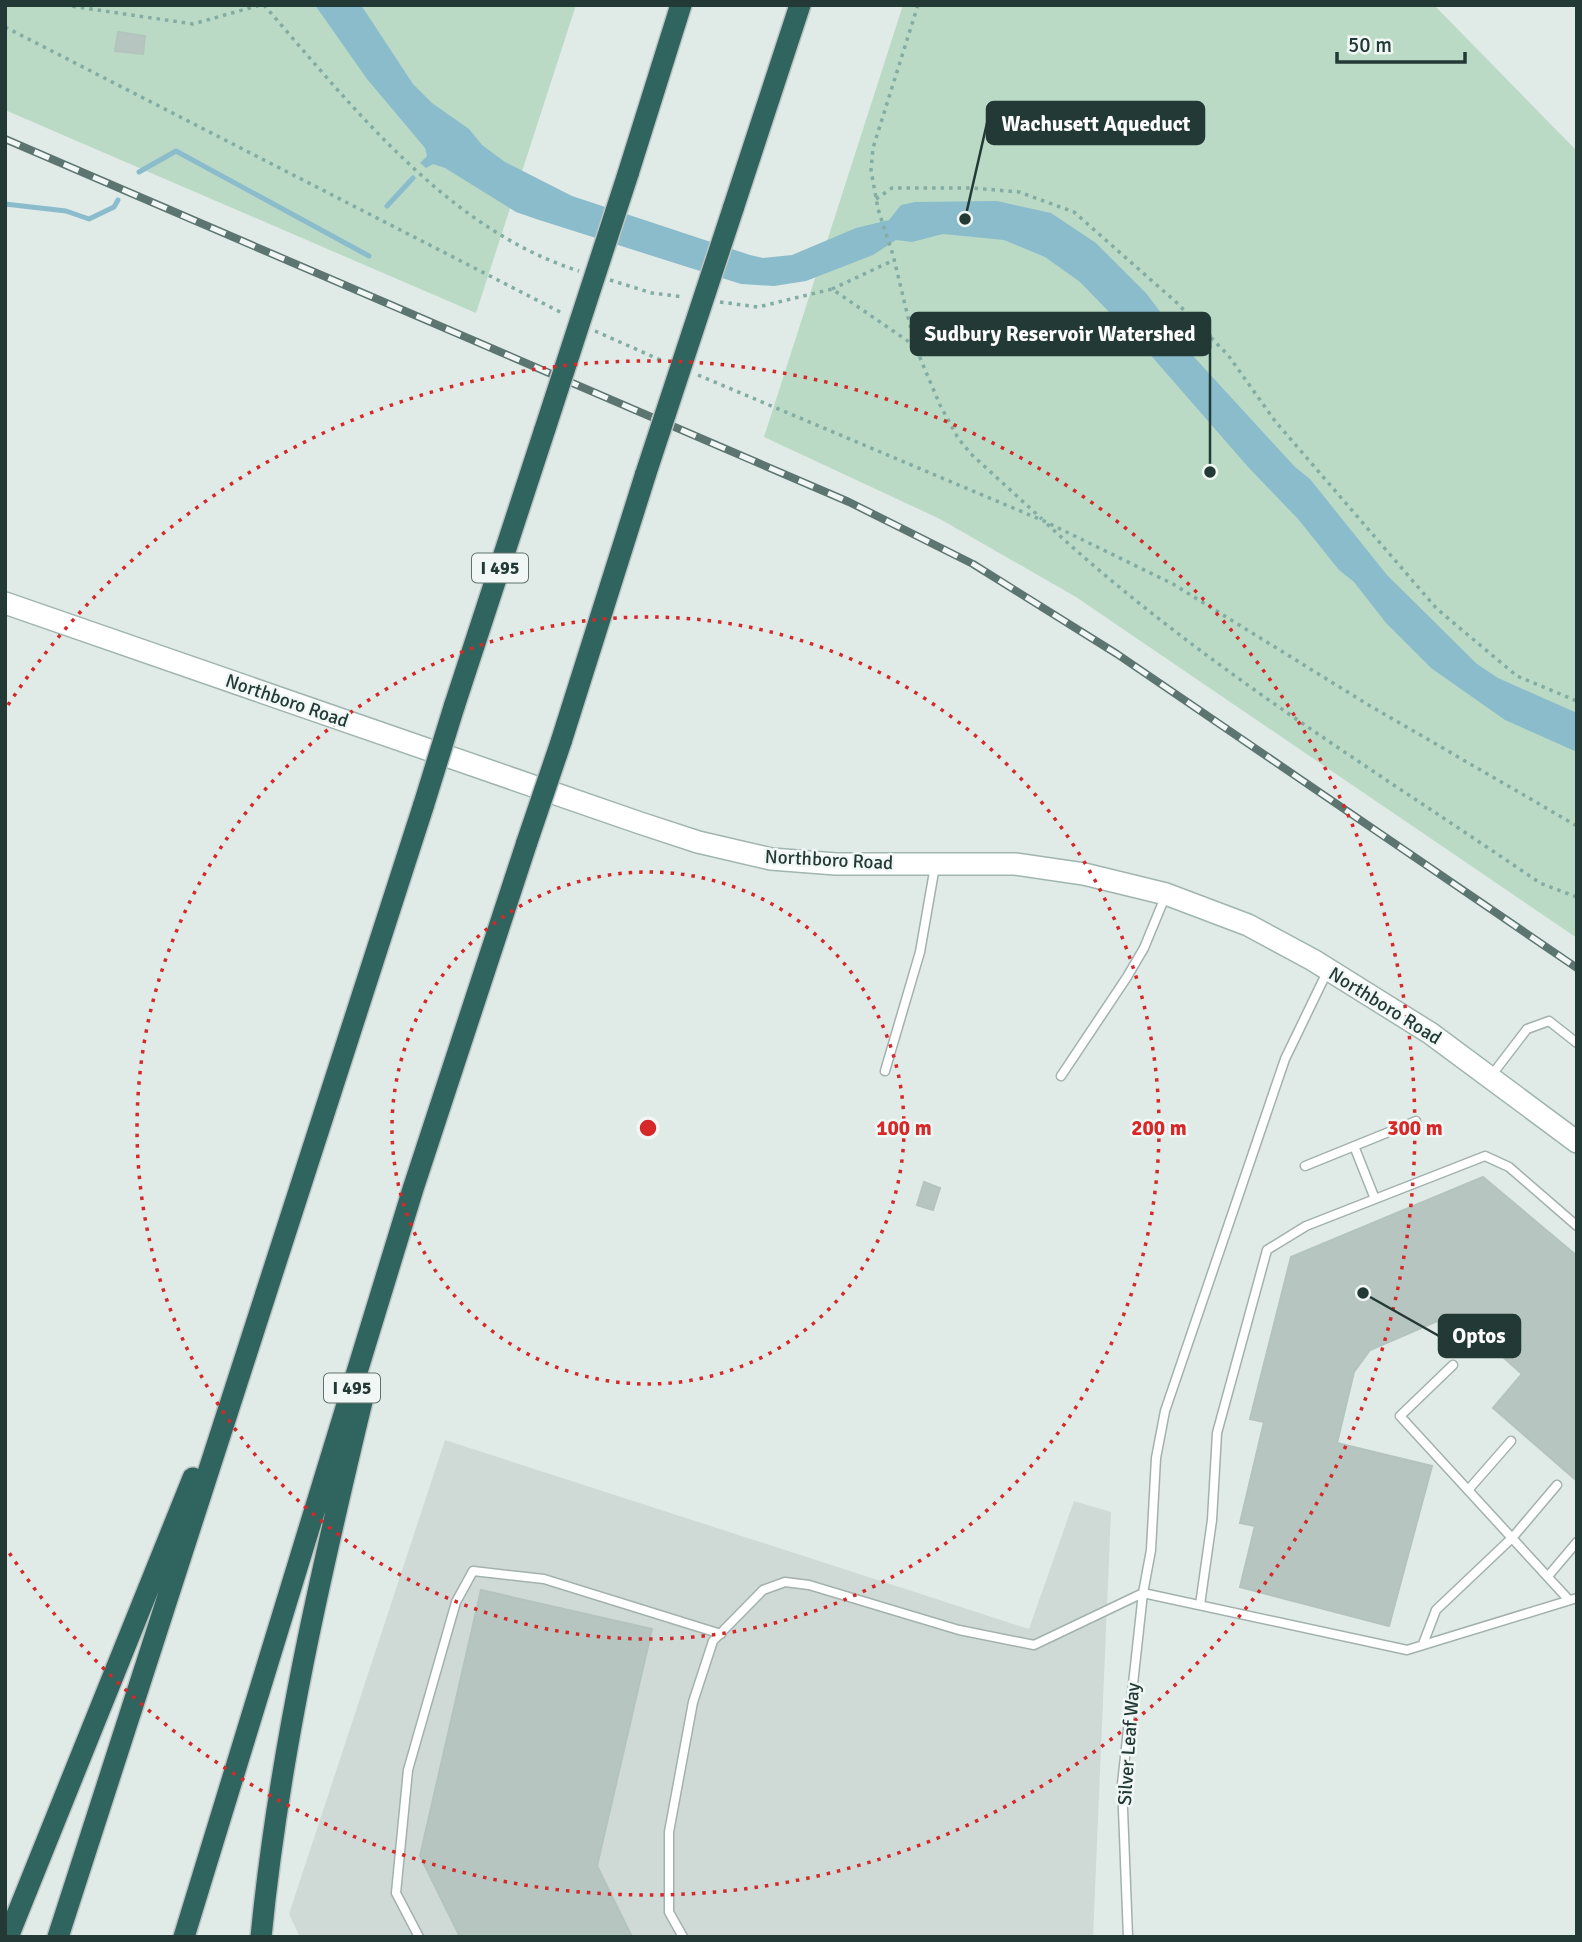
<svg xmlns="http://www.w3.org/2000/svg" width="1582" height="1942" viewBox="0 0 1582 1942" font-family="Signika,sans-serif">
<rect width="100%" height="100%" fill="#e0eae7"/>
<!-- built -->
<path fill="#cfdad6" d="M 445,1440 L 1029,1629 L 1074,1501 L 1111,1512 L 1093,1937 L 300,1937 L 289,1914 Z"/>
<!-- green -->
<path fill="#badac6" d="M 5,5 L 576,5 L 476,313 L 5,110 Z
M 903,5 L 1434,5 L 1577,151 L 1577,938 L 1076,597 L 940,519 L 764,437 Z"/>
<!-- water -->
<path fill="#8bbccc" d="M 315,5 L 361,5 L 413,84 L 432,103 L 469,129 L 482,145 L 505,162 L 572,196 L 750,255 L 763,258 L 792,255 L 856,228 L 889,220 L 901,205 L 915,202 L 997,201 L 1051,213 L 1096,243 L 1146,293 L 1195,358 L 1295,467 L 1310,479 L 1387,575 L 1477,664 L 1498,678 L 1577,713 L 1577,752 L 1505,720 L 1431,668 L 1386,623 L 1354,582 L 1339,570 L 1298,519 L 1249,468 L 1147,351 L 1080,282 L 1045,257 L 1004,240 L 943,234 L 912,242 L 896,240 L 873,255 L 806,281 L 774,286 L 741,284 L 536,219 L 516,212 L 445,168 L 433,164 L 426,168 L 420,163 L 427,156 L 425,148 L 367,79 Z"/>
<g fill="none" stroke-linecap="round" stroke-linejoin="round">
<!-- stream -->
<path stroke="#8bbccc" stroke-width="5" d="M 139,172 L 176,151 L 369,256
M 5,204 L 66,211 L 89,219 L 114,207 L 118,200
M 387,206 L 413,178"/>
</g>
<!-- building -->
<path fill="#b6c5c0" stroke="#b3c3be" stroke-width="2" d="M 118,32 L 145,36 L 143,54 L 115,51 Z
M 1483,1177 L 1577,1256 L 1577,1481 L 1493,1408 L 1522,1374 L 1464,1322 L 1442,1319 L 1370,1350 L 1354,1372 L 1337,1443 L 1432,1466 L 1389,1626 L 1240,1587 L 1255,1526 L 1240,1523 L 1264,1422 L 1250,1419 L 1291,1257 Z
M 924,1182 L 940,1188 L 933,1210 L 917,1205 Z
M 481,1590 L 652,1629 L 597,1866 L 632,1937 L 460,1937 L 420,1856 Z"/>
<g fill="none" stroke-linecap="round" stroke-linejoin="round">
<defs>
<path id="lane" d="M 885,1071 L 920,952 L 935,866
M 1061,1076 L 1127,977 L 1144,948 L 1165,897
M 1491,1076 L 1527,1029 L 1549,1021 L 1577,1043
M 1354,1146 L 1375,1199
M 1305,1166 L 1416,1121
M 1453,1365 L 1400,1416 L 1568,1599
M 1469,1489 L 1511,1441
M 1549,1575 L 1577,1542
M 1200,1605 L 1212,1520 L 1217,1433 L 1267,1250 L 1306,1226 L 1485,1156 L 1509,1167 L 1577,1226
M 1423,1644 L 1436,1610 L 1513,1537 L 1557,1485
M 419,1937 L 396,1893 L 408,1770 L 456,1602 L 473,1571 L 544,1579 L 721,1634
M 683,1937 L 669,1912 L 669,1832 L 693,1702 L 713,1641 L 763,1590 L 785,1582 L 809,1585 L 959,1630 L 1034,1645 L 1143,1593 L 1407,1650 L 1577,1598
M 1128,1937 L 1122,1784 L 1143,1593 L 1151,1550 L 1156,1458 L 1165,1411 L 1285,1059 L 1327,972"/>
<path id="secondary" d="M 5,603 L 640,823 L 698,842 L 771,859 L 836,864 L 1015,864 L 1084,874 L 1166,894 L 1248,925 L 1313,960 L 1430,1033 L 1577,1142"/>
<path id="highway" d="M 628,174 L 681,5
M 733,209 L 800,5
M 454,707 L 545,429
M 561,742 L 646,473
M 8,1937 L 193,1478
M 58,1937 L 424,804
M 184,1937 L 413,1189 L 527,842
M 261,1937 C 279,1753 321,1572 364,1393"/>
</defs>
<!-- lane casing -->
<use href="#lane" stroke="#a3b1ae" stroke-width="11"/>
<!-- secondary casing -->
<use href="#secondary" stroke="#a0b5af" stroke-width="24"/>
<!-- highway casing -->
<use href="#highway" stroke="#bdc4c2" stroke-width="24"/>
<!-- path -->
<path stroke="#83aca3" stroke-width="3.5" stroke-dasharray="3.5 5" stroke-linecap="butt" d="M 64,5 L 193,24 L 260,5
M 264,5 C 351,105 448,230 579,271
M 918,5 L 873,148 L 871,170 L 878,209 L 893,255 L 915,346 L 940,405 L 958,438 L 971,454 L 1042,519
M 5,27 L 564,314
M 876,199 L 892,188 L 973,188 L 1019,192 L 1074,212 L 1176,302 L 1228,355 L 1275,421 L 1437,609 L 1517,676 L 1577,701
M 610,280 L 652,293 L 684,297
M 832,289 L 894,260
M 720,302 L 758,307 L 832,289 L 915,346
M 595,331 L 665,362
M 698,375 L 1044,521 L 1173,584 L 1367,704 L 1577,826
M 1047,524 C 1197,663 1372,768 1540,883 L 1577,897"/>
<!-- lane -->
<use href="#lane" stroke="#fff" stroke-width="8"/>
<!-- secondary -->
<use href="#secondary" stroke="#fff" stroke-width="21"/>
<!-- highway -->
<use href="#highway" stroke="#30645e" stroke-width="21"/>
<defs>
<path id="rail" d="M 5,139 L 849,502 L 973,564 L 1117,654 L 1577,968"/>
</defs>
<!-- rail casing -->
<use href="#rail" stroke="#5c7571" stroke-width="8"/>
<!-- rail -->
<use href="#rail" stroke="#f0f7f4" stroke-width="5" stroke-dasharray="16" stroke-linecap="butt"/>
<defs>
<path id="highway-bridge" d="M 545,429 L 628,174
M 646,473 L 733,209
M 424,804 L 454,707
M 527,842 L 561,742"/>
</defs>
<!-- highway-bridge casing -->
<use href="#highway-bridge" stroke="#bdc4c2" stroke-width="24" stroke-linecap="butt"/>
<!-- highway-bridge -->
<use href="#highway-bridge" stroke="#30645e" stroke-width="21"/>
</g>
<!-- distance rings -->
<g fill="none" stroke="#d62828" stroke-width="3.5" stroke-dasharray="3.5 7">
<circle cx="648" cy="1128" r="256"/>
<circle cx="648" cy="1128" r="511"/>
<path d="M8 705A767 767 0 1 1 8 1551"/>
</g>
<g text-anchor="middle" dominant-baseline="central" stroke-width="5" stroke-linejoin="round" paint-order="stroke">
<!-- shield labels -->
<g fill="#f0f7f4" stroke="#60726e" stroke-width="2">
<rect x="472" y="553.5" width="56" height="29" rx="5"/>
<rect x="324" y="1373.5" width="56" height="29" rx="5"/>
</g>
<g font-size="18" font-weight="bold" fill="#223935">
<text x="500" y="568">I 495</text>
<text x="352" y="1388">I 495</text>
</g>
<!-- street labels -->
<g font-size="19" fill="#223935" stroke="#f0f7f4">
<text transform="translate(287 701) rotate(19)">Northboro Road</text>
<text transform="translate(829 860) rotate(3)">Northboro Road</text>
<text transform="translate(1385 1006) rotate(32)">Northboro Road</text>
<text transform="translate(1129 1744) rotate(-86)">Silver Leaf Way</text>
</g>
</g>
<circle cx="648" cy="1128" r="10" fill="#d62828" stroke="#f0f7f4" stroke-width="3.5"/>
<g font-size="21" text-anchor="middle" font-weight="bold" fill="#d62828" stroke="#f0f7f4" stroke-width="5" stroke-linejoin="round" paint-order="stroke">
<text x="904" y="1135">100 m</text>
<text x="1159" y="1135">200 m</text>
<text x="1415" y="1135">300 m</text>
</g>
<!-- callouts -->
<path fill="none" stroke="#223935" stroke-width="2.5" d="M965 219L987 123M1210 472L1210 334M1363 1293L1439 1336"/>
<g fill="#223935" stroke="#f0f7f4" stroke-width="2.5">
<circle cx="965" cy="219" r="7"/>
<circle cx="1210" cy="472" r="7"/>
<circle cx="1363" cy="1293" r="7"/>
</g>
<g fill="#223935" stroke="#223935" stroke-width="2.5">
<rect x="987" y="102" width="217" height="42" rx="7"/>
<rect x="911" y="313" width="299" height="42" rx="7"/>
<rect x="1439" y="1315" width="81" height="42" rx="7"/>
</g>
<g font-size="21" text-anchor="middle" font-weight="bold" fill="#fff">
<text x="1096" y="131">Wachusett Aqueduct</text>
<text x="1060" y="341">Sudbury Reservoir Watershed</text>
<text x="1479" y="1343">Optos</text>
</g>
<!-- border -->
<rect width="1582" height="1942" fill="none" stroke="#223935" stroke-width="14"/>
<!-- scale -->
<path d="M1337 52v10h128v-10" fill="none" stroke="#223935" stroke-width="3.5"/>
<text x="1348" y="52" font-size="21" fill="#223935" stroke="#f0f7f4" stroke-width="5" paint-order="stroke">50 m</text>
</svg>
